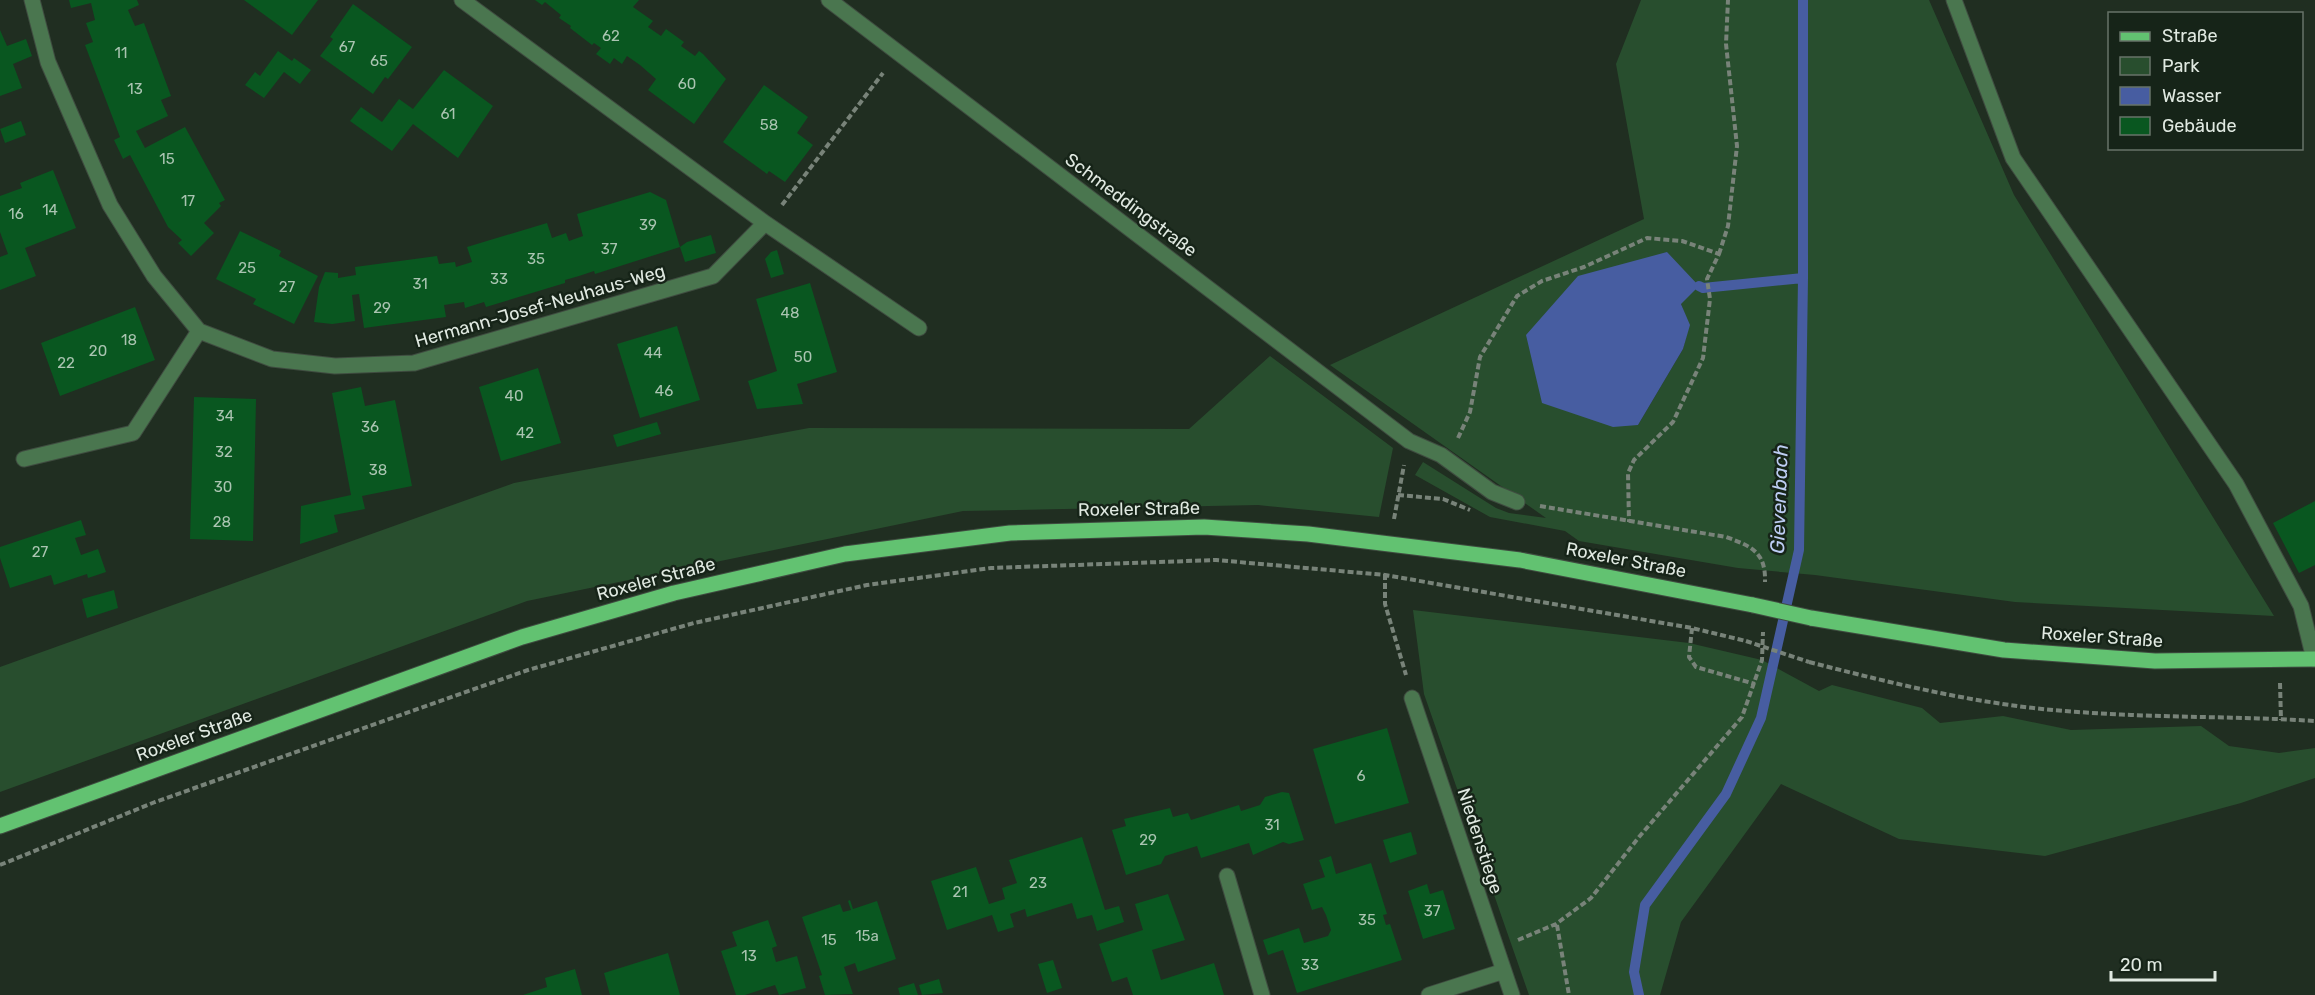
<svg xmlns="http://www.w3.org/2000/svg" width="2315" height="995" viewBox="0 0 2315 995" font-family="Rubik,sans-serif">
<rect width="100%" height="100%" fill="#202e21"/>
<!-- green -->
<path fill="#284e2e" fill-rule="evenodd" d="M 1641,0 L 1929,0 L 2014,195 L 2274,616 L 2015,602 L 1815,575 L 1738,568 L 1579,541 L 1565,531 L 1490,517 L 1415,475 L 1423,462 L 1496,508 L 1509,513 L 1546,518 L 1330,365 L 1644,219 L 1616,64 ZM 1667,252 L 1681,304 L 1689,325 L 1683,349 L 1638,425 Z
M 1270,356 L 1393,448 L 1379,517 L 1258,505 L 963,511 L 527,601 L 0,792 L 0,667 L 514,483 L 809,428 L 1189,429 Z
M 1413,610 L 1689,643 L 1762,660 L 1819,691 L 1832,685 L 1922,708 L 1940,723 L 2003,716 L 2071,730 L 2201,726 L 2229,746 L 2279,753 L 2315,748 L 2315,778 L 2241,803 L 2045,856 L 1899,839 L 1781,784 L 1681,922 L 1660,995 L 1529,995 L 1424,694 Z"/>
<!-- water -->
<path fill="#475da1" d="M 1667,252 L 1699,286 L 1681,304 L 1690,325 L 1683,349 L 1638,425 L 1613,427 L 1542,403 L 1526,335 L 1578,276 Z"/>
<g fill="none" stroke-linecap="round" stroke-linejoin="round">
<!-- stream -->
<path stroke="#475da1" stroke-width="10" d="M 1699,286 L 1703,288 L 1803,278
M 1639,995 L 1634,972 L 1645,905 L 1726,794 L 1761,718 L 1799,550 L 1803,278 L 1803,0"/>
</g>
<!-- building -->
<path fill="#095720" d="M 69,0 L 137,0 L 139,5 L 128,10 L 135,26 L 144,23 L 171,96 L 161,100 L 168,116 L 136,131 L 145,148 L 185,127 L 225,200 L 219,203 L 221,206 L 204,223 L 214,233 L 191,256 L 178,243 L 182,240 L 168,227 L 130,155 L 123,159 L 114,140 L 120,137 L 85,45 L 93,42 L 86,23 L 95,20 L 91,3 L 71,8 Z
M 244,0 L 318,0 L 292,35 Z
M 535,0 L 639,0 L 633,7 L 653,21 L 648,27 L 661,36 L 666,29 L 684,42 L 681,46 L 695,56 L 699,51 L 703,54 L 726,79 L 694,124 L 648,90 L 656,79 L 640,65 L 627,56 L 622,64 L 614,58 L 610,64 L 596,54 L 601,48 L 594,43 L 592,45 L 570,28 L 571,26 L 559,18 L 561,15 L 545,2 L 542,5 Z
M 353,4 L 412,47 L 388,79 L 385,77 L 373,94 L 320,56 L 333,39 L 330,37 Z
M 0,30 L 7,46 L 26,39 L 32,56 L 13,64 L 22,88 L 0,96 Z
M 278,51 L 292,61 L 294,58 L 311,70 L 300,84 L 284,72 L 264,98 L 245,85 L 255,72 L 260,76 Z
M 444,70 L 493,106 L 458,158 L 413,124 L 392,151 L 350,121 L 361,107 L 382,122 L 399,99 L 413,109 Z
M 764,85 L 808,117 L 797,133 L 813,145 L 785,182 L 769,171 L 767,174 L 723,142 Z
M 21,121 L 26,135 L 5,143 L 0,129 Z
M 53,170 L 76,228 L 25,248 L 36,276 L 0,290 L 0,257 L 8,254 L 0,232 L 0,196 L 22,188 L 20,183 Z
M 650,192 L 666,200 L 680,247 L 595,274 L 594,271 L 579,276 L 565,280 L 565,283 L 486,307 L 484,302 L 465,308 L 464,302 L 444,305 L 446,317 L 364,328 L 359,294 L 352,295 L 355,321 L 332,324 L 314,322 L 319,287 L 325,272 L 338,273 L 338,278 L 356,275 L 355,267 L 437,256 L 439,264 L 455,262 L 456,267 L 472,262 L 467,247 L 547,223 L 552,238 L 566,233 L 569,241 L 583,236 L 577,214 Z
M 240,231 L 281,251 L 279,256 L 318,276 L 294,324 L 253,304 L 256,299 L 216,279 Z
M 711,235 L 716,253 L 685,262 L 680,247 L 687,242 Z
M 777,250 L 784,274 L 771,278 L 765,259 L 771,252 Z
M 810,283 L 837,372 L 797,384 L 803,404 L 757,409 L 748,381 L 777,371 L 756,299 Z
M 135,307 L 155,360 L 60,396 L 41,343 Z
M 677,326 L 700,400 L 640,418 L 617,344 Z
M 538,368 L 561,443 L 501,461 L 479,387 Z
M 361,387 L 365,406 L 395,400 L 412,486 L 362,496 L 365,509 L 334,515 L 338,532 L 300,544 L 301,506 L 351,495 L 332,393 Z
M 194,397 L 256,399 L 253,541 L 190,539 Z
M 657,422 L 661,434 L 617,447 L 613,435 Z
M 2315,501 L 2315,565 L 2299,573 L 2273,523 Z
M 81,520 L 86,535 L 75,538 L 81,555 L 98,549 L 106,572 L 88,578 L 87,574 L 54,585 L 51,575 L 10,588 L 0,558 L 0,547 Z
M 114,590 L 118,608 L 87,618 L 82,599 Z
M 1387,728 L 1409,803 L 1335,824 L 1313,749 Z
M 1282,792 L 1289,793 L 1304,840 L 1289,844 L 1283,842 L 1253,855 L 1249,843 L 1201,858 L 1197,846 L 1165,856 L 1161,864 L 1126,875 L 1112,830 L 1126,826 L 1124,819 L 1170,808 L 1173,817 L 1188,813 L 1191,820 L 1239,805 L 1241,811 L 1260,805 L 1265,797 Z
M 1411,832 L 1417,854 L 1390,863 L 1383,840 Z
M 1082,837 L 1105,910 L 1119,906 L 1124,922 L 1097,931 L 1092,915 L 1077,919 L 1072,903 L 1027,917 L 1025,909 L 1010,914 L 1014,927 L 998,932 L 992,915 L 947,930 L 931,881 L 976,867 L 989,904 L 1005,899 L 1002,888 L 1017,883 L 1009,860 Z
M 1331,856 L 1336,874 L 1371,863 L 1387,914 L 1383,915 L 1386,925 L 1390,924 L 1402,960 L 1297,993 L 1283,950 L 1268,955 L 1263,940 L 1299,928 L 1304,943 L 1328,936 L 1331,930 L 1326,915 L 1322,907 L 1312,910 L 1303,884 L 1325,877 L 1319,860 Z
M 1427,884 L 1430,894 L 1443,890 L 1455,929 L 1423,939 L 1408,891 Z
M 1168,894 L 1185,940 L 1152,950 L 1161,980 L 1214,963 L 1224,995 L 1133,995 L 1127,977 L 1112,982 L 1099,944 L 1143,930 L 1135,904 Z
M 850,900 L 853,909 L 877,901 L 896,959 L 858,972 L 855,963 L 844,967 L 853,994 L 825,995 L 819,976 L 822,975 L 802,917 L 840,904 L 843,912 L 851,910 L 848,901 Z
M 768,920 L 777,946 L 772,948 L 776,962 L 797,956 L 806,988 L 779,995 L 775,985 L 745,995 L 736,995 L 721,951 L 737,946 L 732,932 Z
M 668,953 L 680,995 L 610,995 L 604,973 Z
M 1053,960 L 1062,988 L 1047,993 L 1038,964 Z
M 575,969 L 582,995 L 523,995 L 547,987 L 545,978 Z
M 939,979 L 943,993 L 922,995 L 919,985 Z
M 914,983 L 918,995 L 900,995 L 898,988 Z"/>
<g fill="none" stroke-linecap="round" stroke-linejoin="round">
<defs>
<path id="minor" d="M 32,0 L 48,62 L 110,205 L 154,276 L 199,331 L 272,359 L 335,366 L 414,363 L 713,276 L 765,223
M 462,0 L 765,223 L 919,328
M 829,0 L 1409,441 L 1441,455 L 1492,492 L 1517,502
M 1954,0 L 2013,158 L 2236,484 L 2301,606 L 2314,659
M 24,459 L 133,433 L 199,331
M 1412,698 L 1512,995
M 1227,876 L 1262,995
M 1429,995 L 1504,971"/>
<path id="major" d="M 1811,618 L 2004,650 L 2155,661 L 2315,659
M 0,826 L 522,637 L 674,593 L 845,554 L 1010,533 L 1204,527 L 1308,534 L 1520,560 L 1753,605"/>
</defs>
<!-- minor casing -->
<use href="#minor" stroke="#3f4c40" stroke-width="17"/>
<!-- major casing -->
<use href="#major" stroke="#3f4c40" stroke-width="17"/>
<!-- path -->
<path stroke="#788379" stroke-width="4" stroke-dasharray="6 3" stroke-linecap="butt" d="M 782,205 L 883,73
M 1719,254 L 1728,226 L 1737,146 L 1726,44 L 1728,0
M 1458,438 L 1470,412 L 1480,357 L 1517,296 L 1542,281 L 1584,267 L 1647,238 L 1682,241 L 1719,254 L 1707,279 L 1710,299 L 1703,358 L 1673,422 L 1634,460 L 1628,473 L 1629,522
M 1398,495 L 1443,499 L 1470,510
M 1540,506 L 1726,537 C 1751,546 1766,552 1765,582
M 1394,519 L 1404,465
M 1385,574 L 1385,604 L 1406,675
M 1692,628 L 1689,657 L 1696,667 L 1755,684
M 1809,662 C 1899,685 1984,706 2078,712 C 2157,718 2236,716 2315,721
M 2280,683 L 2281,720
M 0,865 L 155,802 L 528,670 L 694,623 L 867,585 L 991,568 L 1216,560 L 1385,575 L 1692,628 L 1746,641
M 1557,925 L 1569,995
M 1518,940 L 1556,924 L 1591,898 L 1639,837 L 1742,717 L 1762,660 L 1763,632"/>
<!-- minor -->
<use href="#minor" stroke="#4a764f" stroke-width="15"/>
<!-- major -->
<use href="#major" stroke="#62c271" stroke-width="15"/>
<defs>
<path id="major-bridge" d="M 1753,605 L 1811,618"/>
</defs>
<!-- major-bridge casing -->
<use href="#major-bridge" stroke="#3f4c40" stroke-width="17" stroke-linecap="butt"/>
<!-- path-bridge -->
<path stroke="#788379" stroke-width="4" stroke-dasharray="6 3" stroke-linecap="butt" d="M 1746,641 L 1809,662"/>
<!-- major-bridge -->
<use href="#major-bridge" stroke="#62c271" stroke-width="15"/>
</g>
<g text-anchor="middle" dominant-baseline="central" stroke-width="5" stroke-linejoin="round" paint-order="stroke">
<!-- number labels -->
<g font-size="15" fill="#aac4b1">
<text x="611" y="36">62</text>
<text x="347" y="47">67</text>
<text x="121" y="53">11</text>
<text x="379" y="61">65</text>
<text x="687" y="84">60</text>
<text x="135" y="89">13</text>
<text x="448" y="114">61</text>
<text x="769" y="125">58</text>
<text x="167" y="159">15</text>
<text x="188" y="201">17</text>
<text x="50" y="210">14</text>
<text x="16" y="214">16</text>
<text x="648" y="225">39</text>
<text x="609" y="249">37</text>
<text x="536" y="259">35</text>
<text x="247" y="268">25</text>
<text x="499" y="279">33</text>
<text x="420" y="284">31</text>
<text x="287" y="287">27</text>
<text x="382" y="308">29</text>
<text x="790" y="313">48</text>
<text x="129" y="340">18</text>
<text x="98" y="351">20</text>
<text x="653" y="353">44</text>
<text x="803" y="357">50</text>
<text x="66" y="363">22</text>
<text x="664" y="391">46</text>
<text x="514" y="396">40</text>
<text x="225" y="416">34</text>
<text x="370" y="427">36</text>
<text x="525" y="433">42</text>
<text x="224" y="452">32</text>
<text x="378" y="470">38</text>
<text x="223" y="487">30</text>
<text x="222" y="522">28</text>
<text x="40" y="552">27</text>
<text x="1361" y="776">6</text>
<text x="1272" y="825">31</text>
<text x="1148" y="840">29</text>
<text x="1038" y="883">23</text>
<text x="960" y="892">21</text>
<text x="1432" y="911">37</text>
<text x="1367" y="920">35</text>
<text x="867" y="936">15a</text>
<text x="829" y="940">15</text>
<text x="749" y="956">13</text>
<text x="1310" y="965">33</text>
</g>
<!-- street labels -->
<g font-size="18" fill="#e0e9e1" stroke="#162418">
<text transform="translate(1131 205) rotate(37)">Schmeddingstraße</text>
<text transform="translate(540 306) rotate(-16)">Hermann-Josef-Neuhaus-Weg</text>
<text transform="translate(1139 509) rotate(-1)">Roxeler Straße</text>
<text transform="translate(1626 560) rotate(11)">Roxeler Straße</text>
<text transform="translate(656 579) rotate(-15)">Roxeler Straße</text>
<text transform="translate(2102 637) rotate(4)">Roxeler Straße</text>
<text transform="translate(194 735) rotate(-20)">Roxeler Straße</text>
<text transform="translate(1480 841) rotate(72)">Niedenstiege</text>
</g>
<!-- water labels -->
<g font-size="20" font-style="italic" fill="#bdcdf3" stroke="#162418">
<text transform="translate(1779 499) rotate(-88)">Gievenbach</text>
</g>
</g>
<!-- legend -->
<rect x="2108" y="12" width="195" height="138" fill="#162418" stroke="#677368" stroke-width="1.5"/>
<rect x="2120" y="32" width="30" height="9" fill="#62c271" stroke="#677368" stroke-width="1.5"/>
<text x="2162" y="42" font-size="18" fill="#e0e9e1">Straße</text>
<rect x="2120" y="57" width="30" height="18" fill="#284e2e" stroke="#677368" stroke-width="1.5"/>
<text x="2162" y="72" font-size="18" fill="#e0e9e1">Park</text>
<rect x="2120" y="87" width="30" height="18" fill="#475da1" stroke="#677368" stroke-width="1.5"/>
<text x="2162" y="102" font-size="18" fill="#e0e9e1">Wasser</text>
<rect x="2120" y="117" width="30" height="18" fill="#095720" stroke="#677368" stroke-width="1.5"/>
<text x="2162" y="132" font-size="18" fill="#e0e9e1">Gebäude</text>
<!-- scale -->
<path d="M2111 971v9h104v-9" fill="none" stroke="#e0e9e1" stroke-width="3"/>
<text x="2120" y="971" font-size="18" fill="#e0e9e1" stroke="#162418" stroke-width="4.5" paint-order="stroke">20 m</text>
</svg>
